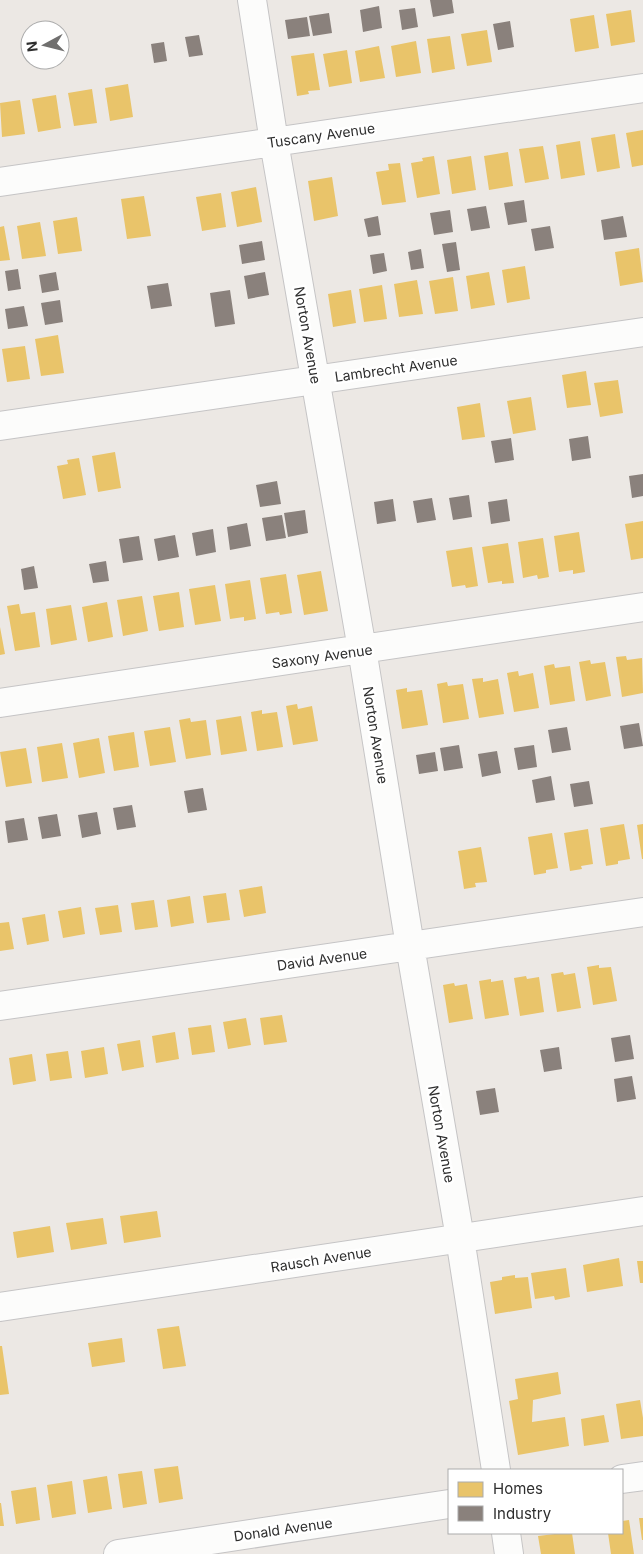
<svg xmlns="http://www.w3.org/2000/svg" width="643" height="1554" viewBox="0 0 643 1554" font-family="Inter,sans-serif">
<rect width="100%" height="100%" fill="#ece8e4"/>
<!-- homes -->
<path fill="#e9c46a" d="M 631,10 L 635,42 L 611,46 L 606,14 Z
M 594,15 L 599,48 L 575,52 L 570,19 Z
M 487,30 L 492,62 L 467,66 L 461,34 Z
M 450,36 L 455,69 L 432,73 L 427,39 Z
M 416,41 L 421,73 L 396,77 L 391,46 Z
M 379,46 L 385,78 L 360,82 L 355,51 Z
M 347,50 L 352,83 L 329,87 L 323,54 Z
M 314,53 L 320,90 L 308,91 L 309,94 L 297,96 L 291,56 Z
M 128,84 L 133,117 L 110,121 L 105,88 Z
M 92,89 L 97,123 L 74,126 L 68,93 Z
M 56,95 L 61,128 L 38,132 L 32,99 Z
M 20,100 L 25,134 L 2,137 L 0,103 Z
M 643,130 L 643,165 L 632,167 L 626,133 Z
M 615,134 L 620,168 L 597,172 L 591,138 Z
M 580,141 L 585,175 L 561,179 L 556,145 Z
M 543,146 L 549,179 L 525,183 L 519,149 Z
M 508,152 L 513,186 L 489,190 L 484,156 Z
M 434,156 L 440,194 L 417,198 L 411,163 L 423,161 L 422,158 Z
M 471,156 L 476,190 L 452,194 L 447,160 Z
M 400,163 L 406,202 L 382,205 L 376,172 L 389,170 L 388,164 Z
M 332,177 L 338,216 L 314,221 L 308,181 Z
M 256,187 L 262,222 L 237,227 L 231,192 Z
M 221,193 L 226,227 L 202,231 L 196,197 Z
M 144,196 L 151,236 L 127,239 L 121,199 Z
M 77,217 L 82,251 L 58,254 L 53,221 Z
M 40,222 L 46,256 L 22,259 L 17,226 Z
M 4,226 L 10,260 L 0,261 L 0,227 Z
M 639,248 L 643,282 L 620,286 L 615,252 Z
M 525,266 L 530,299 L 507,303 L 502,270 Z
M 489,272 L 495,305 L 471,309 L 466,276 Z
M 453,277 L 458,311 L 435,314 L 429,281 Z
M 417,280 L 423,314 L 399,317 L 394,284 Z
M 382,285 L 387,319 L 364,322 L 359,289 Z
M 351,290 L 356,323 L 333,327 L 328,294 Z
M 58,335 L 64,373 L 41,376 L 35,339 Z
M 25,346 L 30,379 L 7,382 L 2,349 Z
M 586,371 L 591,405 L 567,408 L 562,375 Z
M 618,380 L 623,413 L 600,417 L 594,383 Z
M 531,397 L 536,430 L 513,434 L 507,401 Z
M 480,403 L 485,437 L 462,440 L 457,407 Z
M 115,452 L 121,488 L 98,492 L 92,456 Z
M 79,458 L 86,495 L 63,499 L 57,466 L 68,464 L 67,460 Z
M 643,521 L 643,558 L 631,560 L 625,524 Z
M 579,532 L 585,572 L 573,574 L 573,570 L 559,572 L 554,536 Z
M 543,538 L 549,577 L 538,579 L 537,575 L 523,578 L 518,542 Z
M 508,543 L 514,583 L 502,584 L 502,581 L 488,583 L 482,547 Z
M 472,547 L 478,586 L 466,588 L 465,585 L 452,587 L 446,551 Z
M 321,571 L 328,611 L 304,615 L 297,575 Z
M 286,574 L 292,613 L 280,615 L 279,612 L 266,614 L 260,578 Z
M 250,580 L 256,619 L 244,621 L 244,617 L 230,619 L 225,584 Z
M 215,585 L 221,621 L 195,625 L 189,589 Z
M 179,592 L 184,627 L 159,631 L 153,596 Z
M 142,596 L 148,631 L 123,636 L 117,600 Z
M 107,602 L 113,637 L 88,642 L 82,607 Z
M 19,604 L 21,614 L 35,612 L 40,647 L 15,651 L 7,606 Z
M 71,605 L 77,640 L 51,645 L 46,609 Z
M 0,627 L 5,654 L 0,655 Z
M 626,656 L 627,660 L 642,658 L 643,693 L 622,697 L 616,657 Z
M 590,660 L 591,664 L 605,662 L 611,696 L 586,701 L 579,662 Z
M 554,664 L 555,668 L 570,666 L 575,701 L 550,705 L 544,666 Z
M 518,671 L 519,676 L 533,673 L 539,708 L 514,712 L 507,673 Z
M 483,678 L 483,682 L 498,679 L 504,714 L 479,718 L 472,679 Z
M 447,682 L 448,686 L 463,684 L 469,719 L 443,723 L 437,684 Z
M 407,688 L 407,692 L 422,690 L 428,725 L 402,729 L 396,690 Z
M 297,704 L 298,709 L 312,706 L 318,741 L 293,745 L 286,706 Z
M 262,710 L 262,714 L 277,712 L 283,747 L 257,751 L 251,712 Z
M 241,716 L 247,751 L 221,755 L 216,720 Z
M 190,718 L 191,722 L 206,720 L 211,755 L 186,759 L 179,720 Z
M 170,727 L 176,762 L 150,766 L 144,731 Z
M 134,732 L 139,767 L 114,771 L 108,736 Z
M 99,738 L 105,773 L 79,778 L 73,743 Z
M 62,743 L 68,778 L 42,782 L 37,747 Z
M 26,748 L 32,783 L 6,787 L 0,752 Z
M 624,824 L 630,859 L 618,861 L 618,864 L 606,866 L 600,828 Z
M 643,824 L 643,859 L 642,859 L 637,825 Z
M 588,829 L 593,864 L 581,866 L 582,869 L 570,871 L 564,833 Z
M 552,833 L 558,868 L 546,870 L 546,873 L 534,875 L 528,837 Z
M 481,847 L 487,882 L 475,883 L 476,887 L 464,889 L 458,851 Z
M 262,886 L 266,913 L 244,917 L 239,890 Z
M 226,893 L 230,920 L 207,923 L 203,896 Z
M 190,896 L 194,923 L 171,927 L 167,900 Z
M 154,900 L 158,927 L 135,930 L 131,903 Z
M 118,905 L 122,932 L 100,935 L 95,908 Z
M 81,907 L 85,934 L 63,938 L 58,911 Z
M 45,914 L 49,941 L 27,945 L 22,918 Z
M 9,922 L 14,949 L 0,951 L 0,923 Z
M 599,965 L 599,968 L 611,967 L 617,1001 L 593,1005 L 587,967 Z
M 563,972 L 564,975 L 575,973 L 581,1008 L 557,1012 L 551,974 Z
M 526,976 L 527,979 L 539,977 L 544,1012 L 520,1016 L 514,978 Z
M 491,979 L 491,982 L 503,980 L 509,1015 L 485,1019 L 479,981 Z
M 454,983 L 455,986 L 467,984 L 473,1019 L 449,1023 L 443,985 Z
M 282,1015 L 287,1042 L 264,1045 L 260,1018 Z
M 246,1018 L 251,1045 L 228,1049 L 223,1022 Z
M 211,1025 L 215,1052 L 192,1055 L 188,1028 Z
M 175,1032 L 179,1059 L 156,1063 L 152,1036 Z
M 140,1040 L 144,1067 L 122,1071 L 117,1044 Z
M 104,1047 L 108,1074 L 85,1078 L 81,1051 Z
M 68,1051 L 72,1078 L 50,1081 L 46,1054 Z
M 32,1054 L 36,1081 L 13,1085 L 9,1058 Z
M 157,1211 L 161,1237 L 124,1243 L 120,1216 Z
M 103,1218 L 107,1244 L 71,1250 L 66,1223 Z
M 50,1226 L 54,1252 L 17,1258 L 13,1232 Z
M 619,1258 L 623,1286 L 587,1292 L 583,1265 Z
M 637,1261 L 643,1261 L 643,1283 L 640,1283 Z
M 566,1268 L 570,1297 L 555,1300 L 554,1296 L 535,1299 L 531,1273 Z
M 515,1275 L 515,1278 L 528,1277 L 532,1308 L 495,1314 L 490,1282 L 502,1280 L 502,1277 Z
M 179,1326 L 186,1366 L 163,1369 L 157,1329 Z
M 122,1338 L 125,1362 L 92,1367 L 88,1343 Z
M 0,1346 L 2,1346 L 9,1394 L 0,1395 Z
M 558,1372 L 561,1394 L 533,1400 L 532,1422 L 565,1417 L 569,1446 L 518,1455 L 509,1401 L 518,1399 L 515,1379 Z
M 640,1400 L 643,1418 L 643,1436 L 621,1439 L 616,1404 Z
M 604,1415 L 609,1442 L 584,1446 L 581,1419 Z
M 178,1466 L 183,1499 L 159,1503 L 154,1469 Z
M 142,1471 L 147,1504 L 123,1508 L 118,1474 Z
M 107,1476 L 112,1509 L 88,1513 L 83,1480 Z
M 72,1481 L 76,1514 L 52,1518 L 47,1485 Z
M 36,1487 L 40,1520 L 16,1524 L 11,1491 Z
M 0,1503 L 1,1503 L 4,1526 L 0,1526 Z
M 639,1518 L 643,1518 L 643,1540 L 642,1540 Z
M 629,1520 L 634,1554 L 611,1554 L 608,1533 L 622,1533 L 622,1521 Z
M 563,1533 L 572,1533 L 575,1554 L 541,1554 L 538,1536 Z"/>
<!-- industry -->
<path fill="#8a817c" d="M 430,0 L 452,0 L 454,13 L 433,17 Z
M 379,6 L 382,28 L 363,32 L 360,10 Z
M 415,8 L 418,27 L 402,30 L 399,10 Z
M 329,13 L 332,33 L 313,36 L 309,16 Z
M 307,17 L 310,36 L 288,39 L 285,20 Z
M 510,21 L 514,47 L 498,50 L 493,24 Z
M 199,35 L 203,55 L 189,57 L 185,37 Z
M 164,42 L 167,61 L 154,63 L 151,44 Z
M 524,200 L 527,222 L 508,225 L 504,203 Z
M 486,206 L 490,228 L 471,231 L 467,209 Z
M 450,210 L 453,232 L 434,235 L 430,213 Z
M 378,216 L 381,235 L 368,237 L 364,219 Z
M 623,216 L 627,237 L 604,240 L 601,220 Z
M 550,226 L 554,248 L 535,251 L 531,229 Z
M 262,241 L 265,260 L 242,264 L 239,245 Z
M 456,242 L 460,270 L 447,272 L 442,244 Z
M 421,249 L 424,268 L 411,270 L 408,252 Z
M 384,253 L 387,271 L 373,274 L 370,255 Z
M 18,269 L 21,289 L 8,291 L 5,271 Z
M 56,272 L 59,290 L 42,293 L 39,275 Z
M 265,272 L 269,295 L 248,299 L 244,276 Z
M 168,283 L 172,306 L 151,309 L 147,286 Z
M 230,290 L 235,324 L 215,327 L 210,293 Z
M 60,300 L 63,322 L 45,325 L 41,303 Z
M 24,306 L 28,326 L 8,329 L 5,309 Z
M 588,436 L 591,458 L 572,461 L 569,439 Z
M 511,438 L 514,460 L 495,463 L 491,441 Z
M 643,474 L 643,496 L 632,498 L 629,476 Z
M 277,481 L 281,504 L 260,507 L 256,485 Z
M 469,495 L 472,517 L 453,520 L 449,498 Z
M 432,498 L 436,520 L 417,523 L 413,501 Z
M 393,499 L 396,521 L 377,524 L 374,502 Z
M 507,499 L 510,521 L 491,524 L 488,502 Z
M 305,510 L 308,533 L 288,537 L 284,513 Z
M 282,515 L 286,538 L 266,541 L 262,518 Z
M 247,523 L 251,546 L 230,550 L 227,527 Z
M 213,529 L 216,552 L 196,556 L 192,533 Z
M 175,535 L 179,557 L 158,561 L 154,539 Z
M 139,536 L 143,560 L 123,563 L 119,539 Z
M 106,561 L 109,581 L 93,583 L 89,564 Z
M 34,566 L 38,588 L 24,590 L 21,569 Z
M 639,723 L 643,746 L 624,749 L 620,726 Z
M 567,727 L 571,750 L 552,753 L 548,730 Z
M 459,745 L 463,768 L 444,771 L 440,748 Z
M 534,745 L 537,767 L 518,770 L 514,748 Z
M 497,751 L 501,773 L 482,777 L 478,754 Z
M 435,752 L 438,771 L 419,774 L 416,755 Z
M 551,776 L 555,800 L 536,803 L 532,780 Z
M 589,781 L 593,804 L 574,807 L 570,784 Z
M 203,788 L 207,810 L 188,813 L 184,791 Z
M 132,805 L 136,827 L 117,830 L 113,808 Z
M 97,812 L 101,834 L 82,838 L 78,815 Z
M 57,814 L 61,836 L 42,839 L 38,817 Z
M 24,818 L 28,840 L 8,843 L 5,821 Z
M 630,1035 L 634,1059 L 615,1062 L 611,1038 Z
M 559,1047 L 562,1069 L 544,1072 L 540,1050 Z
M 632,1076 L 636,1099 L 617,1102 L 614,1079 Z
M 495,1088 L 499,1112 L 480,1115 L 476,1091 Z"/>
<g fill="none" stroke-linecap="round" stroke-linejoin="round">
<defs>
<path id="minor" d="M 252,0 L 274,142 L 362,649 L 410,946 L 460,1238 L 496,1470
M 0,182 L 643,88
M 0,426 L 643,332
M 0,703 L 643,607
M 0,1006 L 643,912
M 0,1307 L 643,1211
M 622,1479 L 643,1476
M 506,1533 L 509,1554
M 118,1554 L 449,1504"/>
</defs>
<!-- minor casing -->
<use href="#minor" stroke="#c5c4c5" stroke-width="30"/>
<!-- minor -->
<use href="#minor" stroke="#fcfcfb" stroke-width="28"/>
</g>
<g text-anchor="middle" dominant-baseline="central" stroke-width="5" stroke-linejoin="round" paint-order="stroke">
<!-- street labels -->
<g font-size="14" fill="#2e2e2e" stroke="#fff">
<text transform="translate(321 135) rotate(-8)">Tuscany Avenue</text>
<text transform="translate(308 335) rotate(80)">Norton Avenue</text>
<text transform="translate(396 368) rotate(-8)">Lambrecht Avenue</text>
<text transform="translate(322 656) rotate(-8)">Saxony Avenue</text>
<text transform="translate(376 735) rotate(81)">Norton Avenue</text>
<text transform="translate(322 959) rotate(-8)">David Avenue</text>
<text transform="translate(442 1134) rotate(80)">Norton Avenue</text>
<text transform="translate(321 1259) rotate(-9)">Rausch Avenue</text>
<text transform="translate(283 1529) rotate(-8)">Donald Avenue</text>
</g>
</g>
<!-- legend -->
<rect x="448" y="1469" width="175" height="65" fill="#ffffff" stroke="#ababab"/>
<rect x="458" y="1482" width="25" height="15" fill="#e9c46a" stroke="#ababab"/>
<text x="493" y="1494" font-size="15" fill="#2e2e2e">Homes</text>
<rect x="458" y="1506" width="25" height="15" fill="#8a817c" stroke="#ababab"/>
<text x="493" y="1519" font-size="15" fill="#2e2e2e">Industry</text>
<!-- north arrow -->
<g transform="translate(45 45) rotate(263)"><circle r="24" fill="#ffffff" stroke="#ababab"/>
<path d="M0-4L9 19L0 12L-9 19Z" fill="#706f6e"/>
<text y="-8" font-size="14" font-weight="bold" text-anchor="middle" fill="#2e2e2e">N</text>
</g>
</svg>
